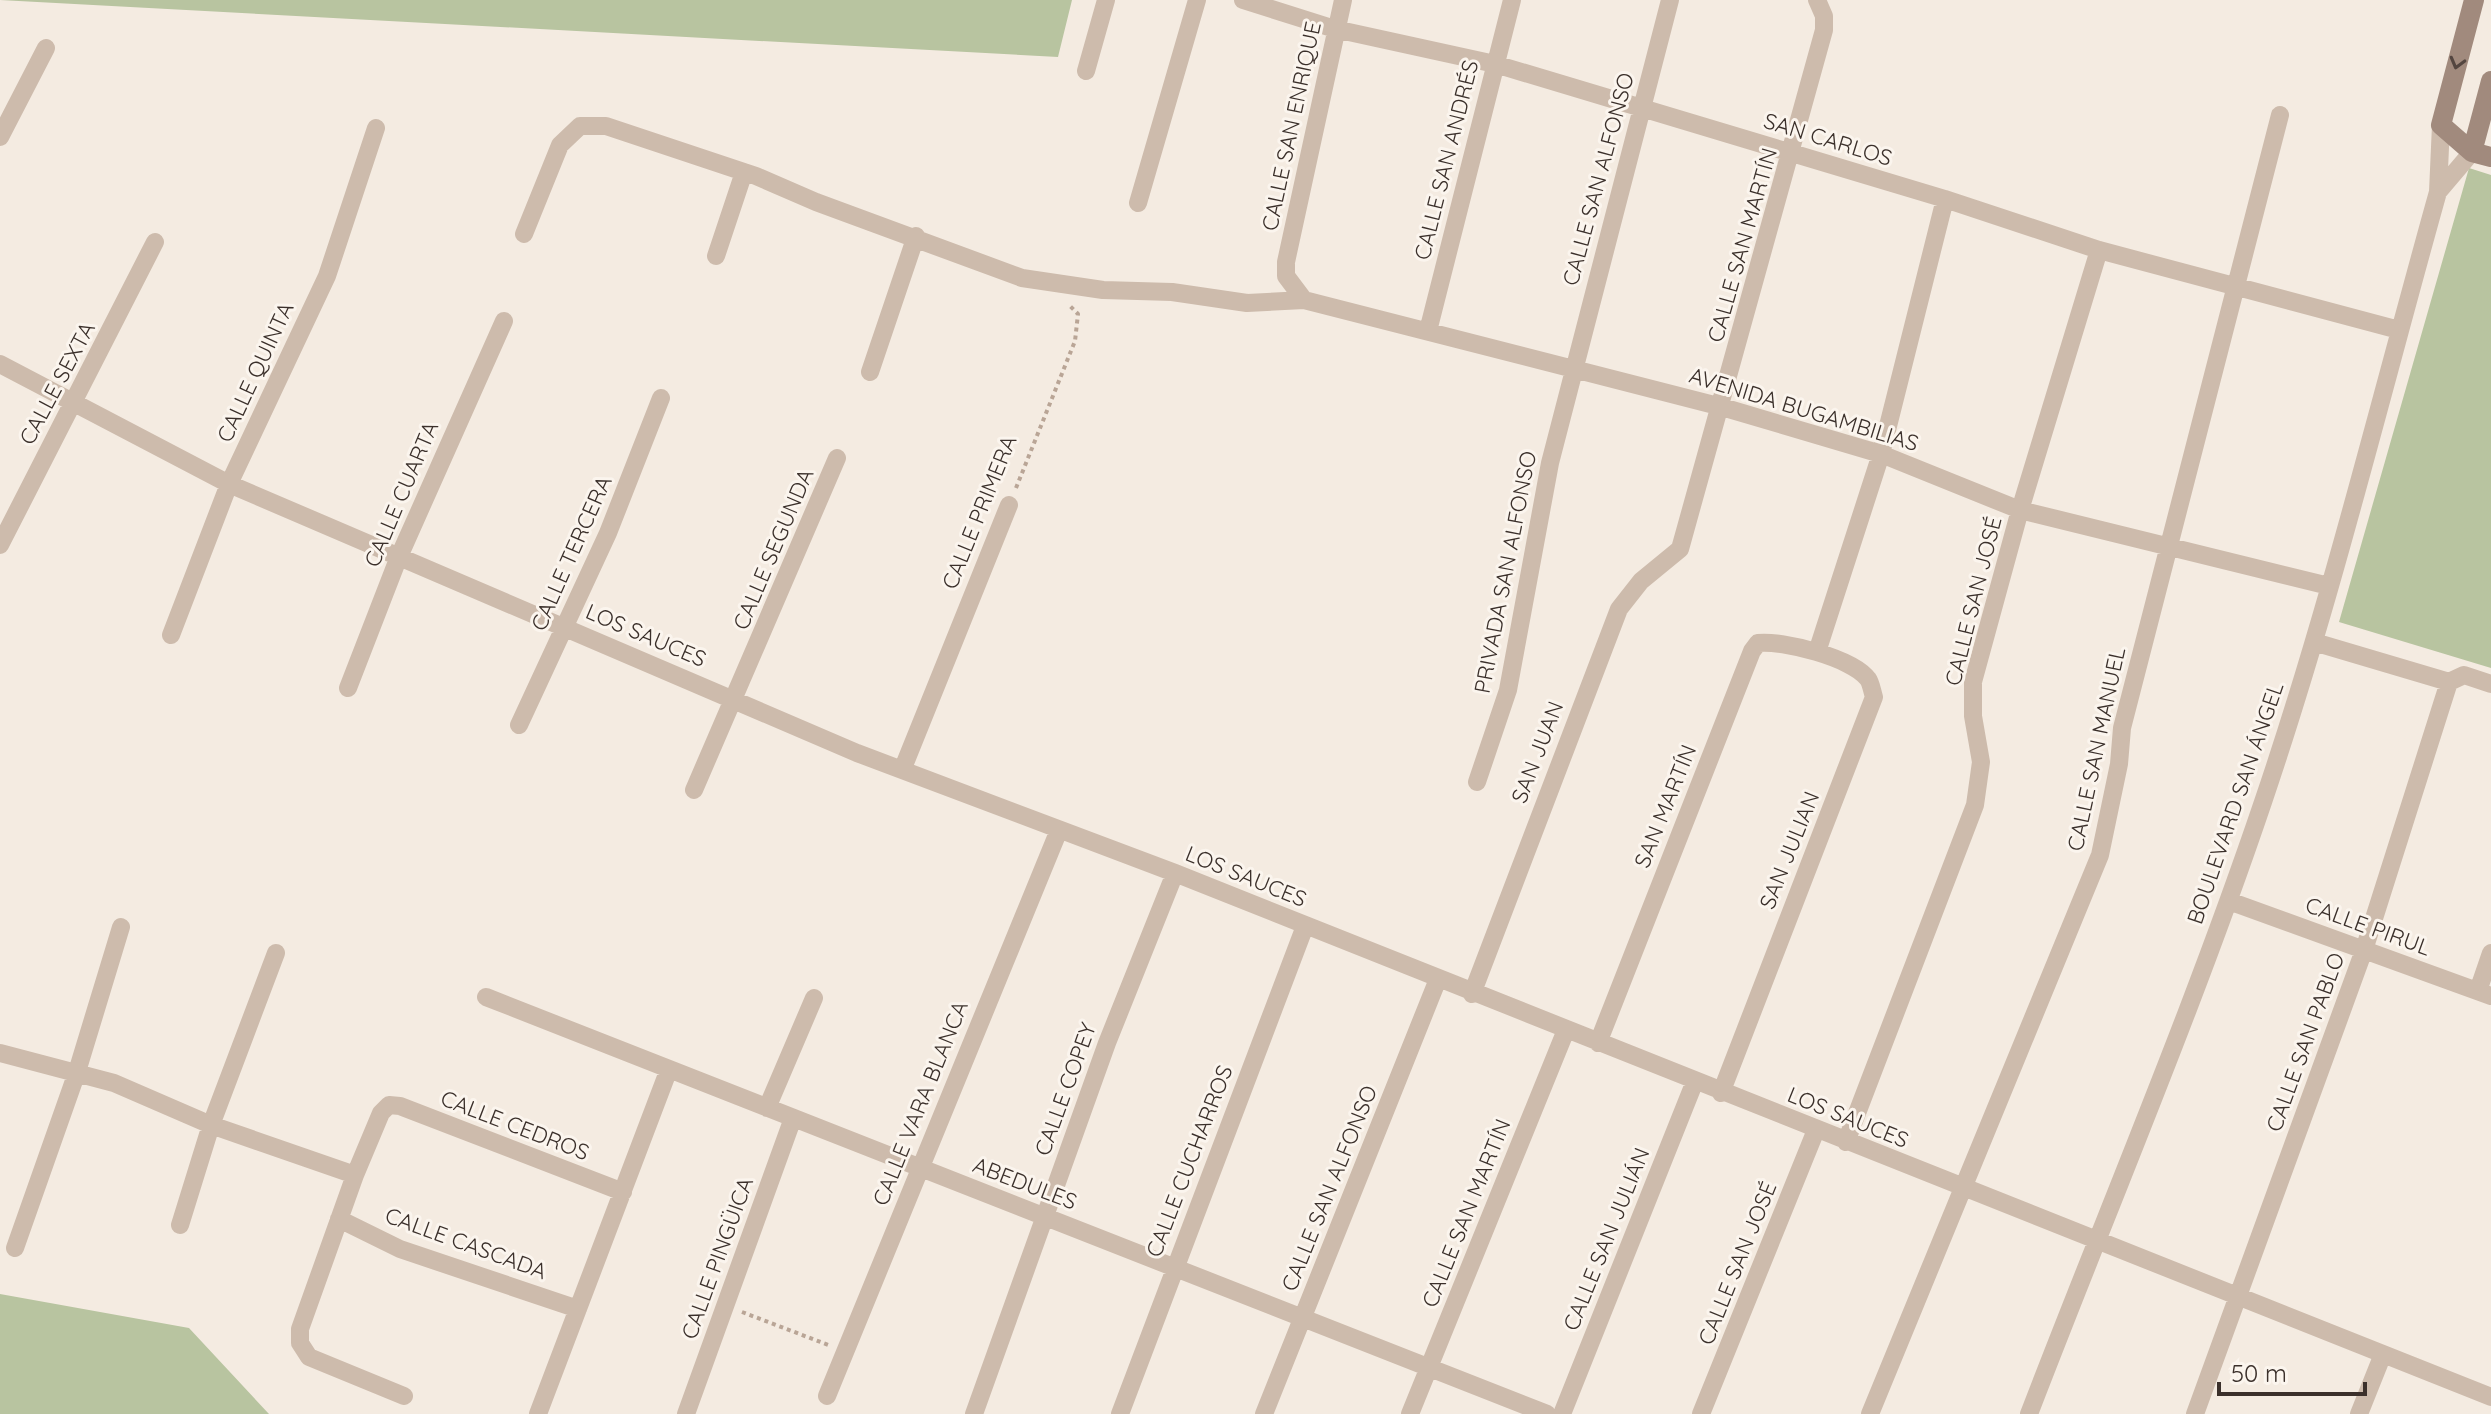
<svg xmlns="http://www.w3.org/2000/svg" width="2491" height="1414" viewBox="0 0 2491 1414" font-family="Quicksand,sans-serif">
<rect width="100%" height="100%" fill="#f4ebe1"/>
<!-- green -->
<path fill="#b8c4a0" d="M 0,0 L 1072,0 L 1058,57 Z
M 2469,168 L 2491,175 L 2491,668 L 2339,622 Z
M 0,1294 L 189,1328 L 269,1414 L 0,1414 Z"/>
<g fill="none" stroke-linecap="round" stroke-linejoin="round">
<!-- path -->
<path stroke="#b9a596" stroke-width="4" stroke-dasharray="4 4" stroke-linecap="butt" d="M 1016,488 L 1075,341 L 1078,314 L 1068,304
M 742,1312 L 831,1346"/>
<!-- minor -->
<path stroke="#cdbbac" stroke-width="18" d="M 1243,0 L 1335,29 L 1495,64 L 1945,199 L 2099,250 L 2399,330
M 1343,0 L 1286,262 L 1286,276 L 1304,300 L 1722,407 L 1881,454 L 2020,510 L 2329,586
M 1086,71 L 1106,0
M 0,137 L 46,48
M 2438,192 L 2472,152
M 1138,203 L 1197,0
M 524,234 L 560,145 L 580,126 L 606,126 L 756,176 L 816,202 L 1022,278 L 1103,290 L 1172,292 L 1247,303 L 1304,300
M 716,256 L 744,172
M 1428,331 L 1512,0
M 0,364 L 229,484 L 857,753 L 1175,873 L 2491,1397
M 870,372 L 916,236
M 0,545 L 155,242
M 171,635 L 229,484 L 327,276 L 376,128
M 2314,642 L 2449,682 L 2464,675 L 2491,684
M 1817,652 L 1881,454 L 1945,199
M 348,688 L 398,559 L 504,321
M 519,725 L 608,533 L 661,398
M 903,768 L 1009,505
M 1477,782 L 1508,690 L 1550,463 L 1670,0
M 694,790 L 837,458
M 2229,901 L 2491,996
M 2478,991 L 2491,953
M 1472,994 L 1619,609 L 1641,581 L 1680,549 L 1824,30 L 1824,16 L 1817,0
M 486,997 L 1547,1414
M 1598,1043 L 1752,651 L 1758,643 C 1782,640 1853,658 1868,679 C 1871,683 1872,691 1874,697 L 1721,1093
M 0,1053 L 114,1083 L 211,1125 L 355,1175
M 767,1108 L 814,998
M 1846,1142 L 1975,805 L 1981,762 L 1973,716 L 1973,682 L 2020,510 L 2099,250
M 339,1219 L 400,1249 L 578,1309
M 180,1225 L 211,1125 L 276,953
M 15,1248 L 76,1075 L 121,927
M 404,1396 L 309,1357 L 300,1343 L 300,1329 L 355,1175 L 381,1113 L 389,1105 L 400,1106 L 623,1192
M 827,1396 L 1059,830
M 538,1414 L 669,1069
M 686,1414 L 793,1118
M 974,1414 L 1107,1043 L 1175,873
M 1120,1414 L 1305,926
M 1264,1414 L 1438,979
M 1410,1414 L 1566,1030
M 1562,1414 L 1695,1081
M 1701,1414 L 1816,1130
M 1870,1414 L 2100,855 L 2119,764 L 2122,728 L 2280,115
M 2029,1414 C 2107,1211 2193,1009 2263,802 C 2331,602 2381,395 2438,192 L 2441,125
M 2195,1414 L 2364,950 L 2449,682
M 2359,1414 L 2383,1354"/>
<!-- secondary -->
<path stroke="#a18a7d" stroke-width="20" d="M 2474,0 L 2441,125 L 2472,152 L 2491,157
M 2472,152 L 2491,81"/>
</g>
<!-- one-way arrows -->
<defs><path id="oneway-chevron" d="M-2-3.5L2.5 0L-2 3.5" fill="none" stroke-width="1.6" stroke-linecap="round" stroke-linejoin="round" transform="scale(2)"/></defs>
<use stroke="#544640" href="#oneway-chevron" transform="translate(2457 63) rotate(105)"/>
<g text-anchor="middle" dominant-baseline="central" stroke-width="6" stroke-linejoin="round" paint-order="stroke">
<!-- street labels -->
<g font-size="22" fill="#3b302b" stroke="#fbf5ee">
<text transform="translate(1291 126) rotate(-78)">CALLE SAN ENRIQUE</text>
<text transform="translate(1828 139) rotate(17)">SAN CARLOS</text>
<text transform="translate(1446 160) rotate(-76)">CALLE SAN ANDRÉS</text>
<text transform="translate(1598 179) rotate(-75)">CALLE SAN ALFONSO</text>
<text transform="translate(1742 245) rotate(-74)">CALLE SAN MARTÍN</text>
<text transform="translate(255 372) rotate(-65)">CALLE QUINTA</text>
<text transform="translate(57 383) rotate(-62)">CALLE SEXTA</text>
<text transform="translate(1804 409) rotate(17)">AVENIDA BUGAMBILIAS</text>
<text transform="translate(401 494) rotate(-67)">CALLE CUARTA</text>
<text transform="translate(979 512) rotate(-68)">CALLE PRIMERA</text>
<text transform="translate(773 549) rotate(-67)">CALLE SEGUNDA</text>
<text transform="translate(571 553) rotate(-66)">CALLE TERCERA</text>
<text transform="translate(1505 572) rotate(-79)">PRIVADA SAN ALFONSO</text>
<text transform="translate(1973 601) rotate(-76)">CALLE SAN JOSÉ</text>
<text transform="translate(646 635) rotate(23)">LOS SAUCES</text>
<text transform="translate(2096 749) rotate(-78)">CALLE SAN MANUEL</text>
<text transform="translate(1537 752) rotate(-69)">SAN JUAN</text>
<text transform="translate(2235 803) rotate(-71)">BOULEVARD SAN ÁNGEL</text>
<text transform="translate(1665 806) rotate(-68)">SAN MARTÍN</text>
<text transform="translate(1789 850) rotate(-68)">SAN JULIAN</text>
<text transform="translate(1246 876) rotate(22)">LOS SAUCES</text>
<text transform="translate(2368 926) rotate(20)">CALLE PIRUL</text>
<text transform="translate(2305 1042) rotate(-70)">CALLE SAN PABLO</text>
<text transform="translate(1065 1089) rotate(-70)">CALLE COPEY</text>
<text transform="translate(920 1103) rotate(-68)">CALLE VARA BLANCA</text>
<text transform="translate(1848 1117) rotate(22)">LOS SAUCES</text>
<text transform="translate(515 1125) rotate(21)">CALLE CEDROS</text>
<text transform="translate(1189 1161) rotate(-69)">CALLE CUCHARROS</text>
<text transform="translate(1025 1183) rotate(21)">ABEDULES</text>
<text transform="translate(1329 1188) rotate(-68)">CALLE SAN ALFONSO</text>
<text transform="translate(1466 1213) rotate(-68)">CALLE SAN MARTÍN</text>
<text transform="translate(1606 1239) rotate(-68)">CALLE SAN JULIÁN</text>
<text transform="translate(466 1243) rotate(20)">CALLE CASCADA</text>
<text transform="translate(717 1258) rotate(-70)">CALLE PINGÜICA</text>
<text transform="translate(1737 1263) rotate(-68)">CALLE SAN JOSÉ</text>
</g>
</g>
<!-- scale -->
<path d="M2219 1382v12h146v-12" fill="none" stroke="#3b302b" stroke-width="4"/>
<text x="2231" y="1382" font-size="24" fill="#3b302b" stroke="#fbf5ee" stroke-width="6" paint-order="stroke">50 m</text>
</svg>
